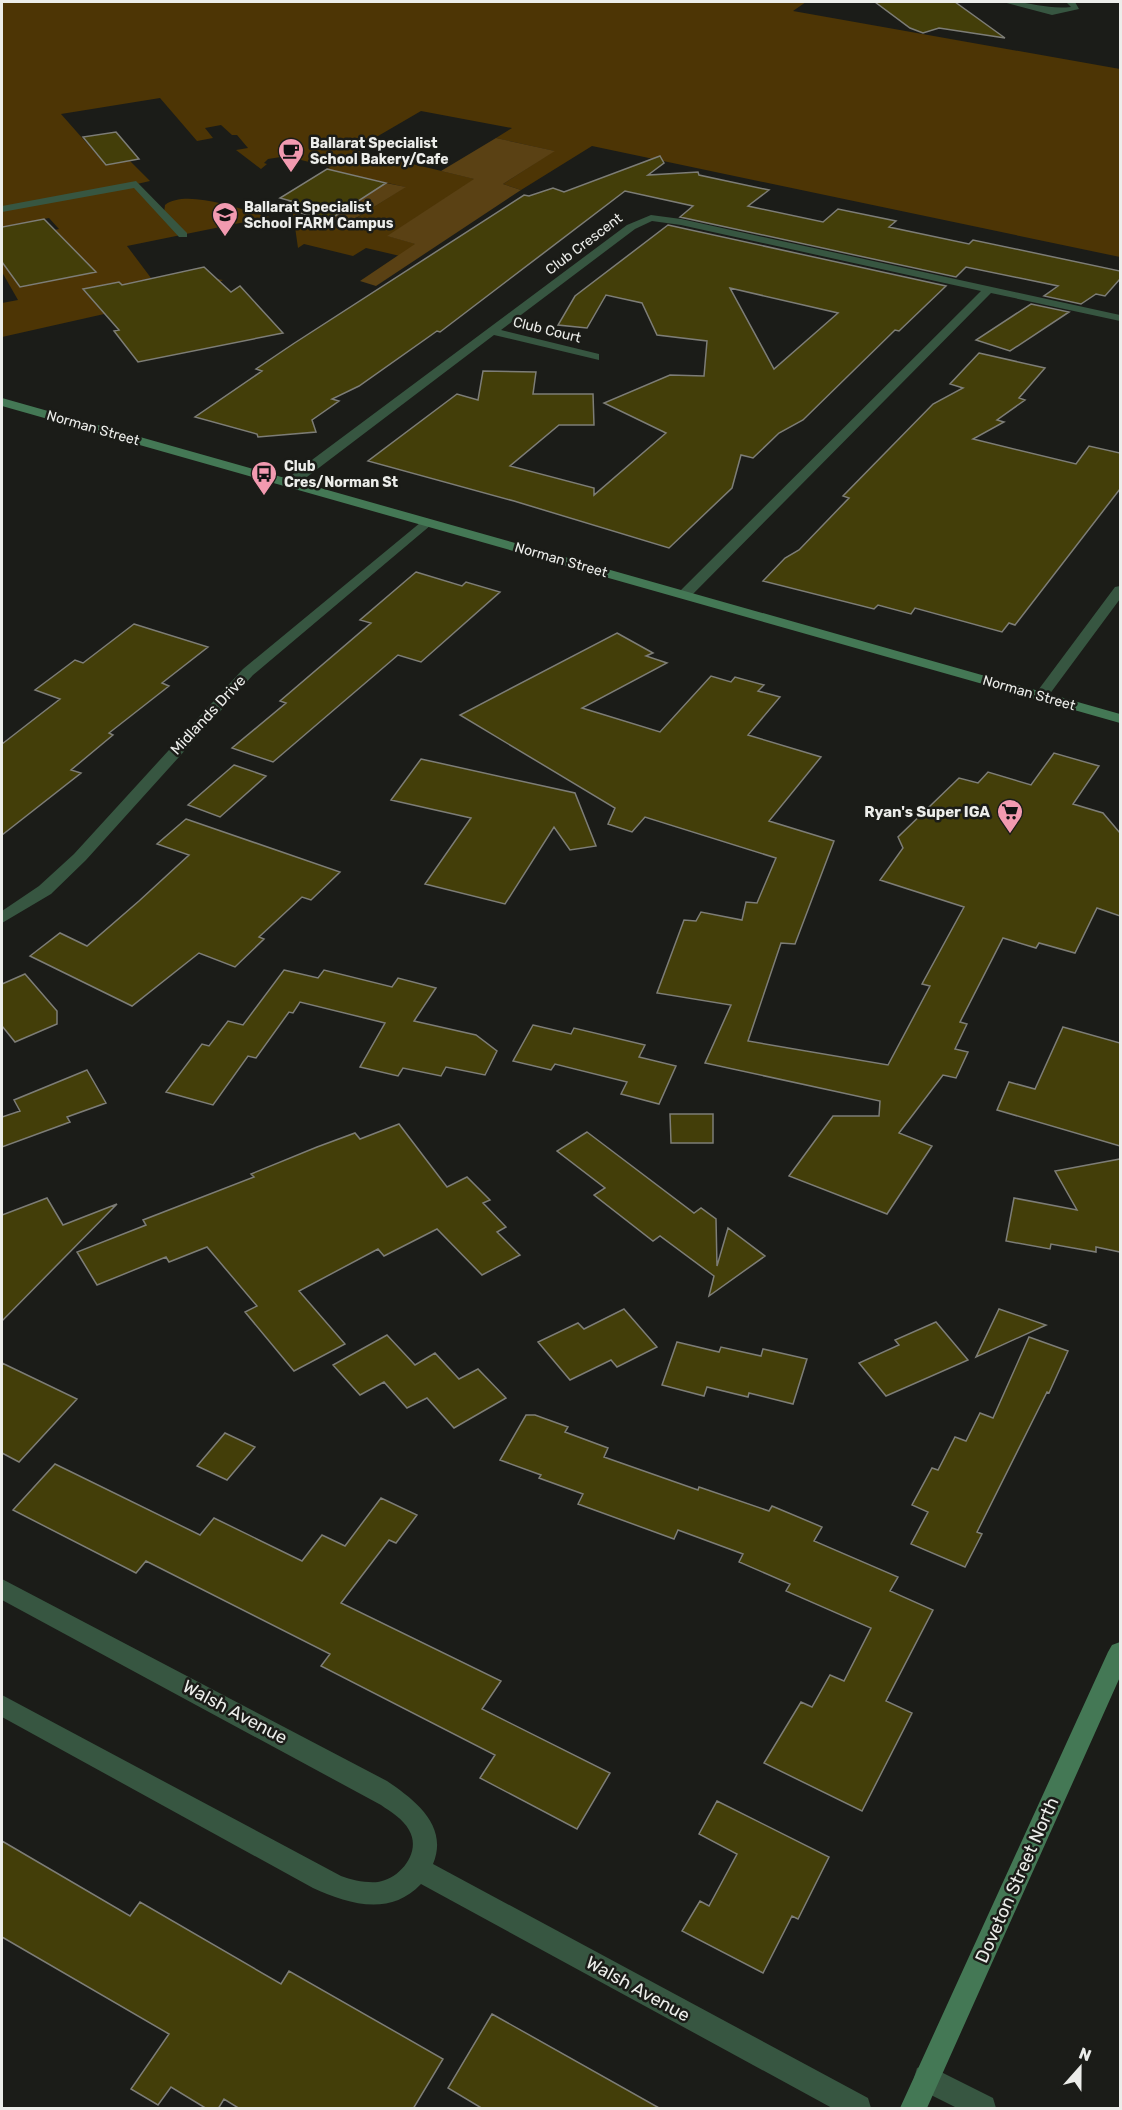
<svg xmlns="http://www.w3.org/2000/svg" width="1122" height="2110" viewBox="0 0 1122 2110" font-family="Rubik,sans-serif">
<rect width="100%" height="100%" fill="#1b1c18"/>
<!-- green -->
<path fill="#4d3505" d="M 2,2 L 806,2 L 793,11 L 1120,69 L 1120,257 L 592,146 L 521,190 L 503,184 L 554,151 L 496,138 L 512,128 L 421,111 L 354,150 L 475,179 L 388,236 L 416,244 L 400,256 L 366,248 L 353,256 L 304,244 L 298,248 L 293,213 L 344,226 L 405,187 L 327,169 L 330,167 L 301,160 L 294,155 L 268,159 L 264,163 L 267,164 L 261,169 L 236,150 L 248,148 L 237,135 L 232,135 L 221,125 L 205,128 L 213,138 L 197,141 L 160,98 L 61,114 L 106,165 L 130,161 L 150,181 L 137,184 L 164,213 L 165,205 C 187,188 244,211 270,217 L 127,246 L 151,278 L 122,285 L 118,282 L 83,290 L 104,313 L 131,298 L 217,279 L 223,280 L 202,292 L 2,337 L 2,303 L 18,300 L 2,272 L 2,241 L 59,229 L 49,218 L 2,227 Z"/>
<!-- forest -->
<path fill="#5a4114" d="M 496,138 L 555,151 L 503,184 L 521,190 L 376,286 L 360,281 L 415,244 L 387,236 L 474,179 L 441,171 Z
M 386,183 L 406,187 L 348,223 L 331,219 Z"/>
<!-- building -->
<path fill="#433e09" stroke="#7d7d77" stroke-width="1.5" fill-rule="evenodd" d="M 875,2 L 955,2 L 1005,38 L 939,28 L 923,33 L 910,28 Z
M 116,132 L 139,159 L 106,165 L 83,137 Z
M 660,156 L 664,163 L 648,175 L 698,172 L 699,175 L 769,190 L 748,206 L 823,222 L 838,209 L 896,221 L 889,227 L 969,244 L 973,240 L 1120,271 L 1120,279 L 1105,296 L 1096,294 L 1081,304 L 1044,296 L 1058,286 L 966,267 L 956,277 L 680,217 L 693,206 L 625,191 L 440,332 L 437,331 L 359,386 L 332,399 L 339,401 L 312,420 L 316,432 L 258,437 L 257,434 L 195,417 L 262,371 L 256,369 L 293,344 L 524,195 L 529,196 L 553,188 L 564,192 Z
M 327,169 L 386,183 L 329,220 L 279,208 L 291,201 L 280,198 Z
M 44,219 L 96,272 L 20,287 L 2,262 L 2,227 Z
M 668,225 L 946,286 L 899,331 L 895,330 L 803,420 L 779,433 L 753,458 L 741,455 L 732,488 L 669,548 L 514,501 L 368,461 L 457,394 L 478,400 L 483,371 L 536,372 L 533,394 L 593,394 L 594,425 L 559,425 L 510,466 L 594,488 L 594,495 L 666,433 L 604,403 L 670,375 L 704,376 L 707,341 L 657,335 L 642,303 L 606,295 L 587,328 L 558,325 L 575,296 ZM 730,288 L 838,313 L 774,369 Z
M 204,267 L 231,292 L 240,286 L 283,333 L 138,362 L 114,331 L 119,330 L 83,289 L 119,282 L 122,285 Z
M 1031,304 L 1069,312 L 1010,351 L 976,340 Z
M 979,353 L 1045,368 L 1019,398 L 1025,400 L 997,420 L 1004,422 L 973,439 L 1076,464 L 1089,446 L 1120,453 L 1120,489 L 1015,625 L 1009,623 L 1002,632 L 915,608 L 911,614 L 878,605 L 874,609 L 763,581 L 785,558 L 799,550 L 849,498 L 843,496 L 933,404 L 963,388 L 950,384 Z
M 416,572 L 462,586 L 466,582 L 500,592 L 421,662 L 398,655 L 273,762 L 232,748 L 286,703 L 280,701 L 371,623 L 360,620 Z
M 134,624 L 208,647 L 162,683 L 169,686 L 109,733 L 113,735 L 71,770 L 81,773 L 2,835 L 2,744 L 60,699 L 35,690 L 75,660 L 83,663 Z
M 617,633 L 653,653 L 646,656 L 667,663 L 582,708 L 660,732 L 711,676 L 731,682 L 735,677 L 764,685 L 758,691 L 780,697 L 748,735 L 821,757 L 769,821 L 834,841 L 795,944 L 781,943 L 748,1041 L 888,1065 L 930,986 L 922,984 L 964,907 L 880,880 L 903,848 L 898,837 L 959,778 L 978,783 L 988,772 L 1031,785 L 1054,753 L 1099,766 L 1073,804 L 1103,813 L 1120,833 L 1120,916 L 1097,908 L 1075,953 L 1039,943 L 1036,948 L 1003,938 L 960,1022 L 967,1024 L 955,1049 L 968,1052 L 956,1078 L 943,1075 L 899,1133 L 932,1146 L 887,1214 L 789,1176 L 833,1116 L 879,1116 L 880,1101 L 705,1063 L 731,1005 L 657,993 L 684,920 L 696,921 L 701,912 L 742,920 L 746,902 L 757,903 L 776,858 L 645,817 L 632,832 L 608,824 L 615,808 L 460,715 Z
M 421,759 L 575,793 L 596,846 L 570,850 L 554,827 L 505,904 L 425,884 L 471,818 L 391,800 Z
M 234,765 L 266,776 L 220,817 L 188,805 Z
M 186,819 L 340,872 L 311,900 L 302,897 L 259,937 L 264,939 L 235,967 L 199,953 L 132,1006 L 30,956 L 60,933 L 87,946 L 139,901 L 189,855 L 157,844 Z
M 284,970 L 318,978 L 324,970 L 392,987 L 398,978 L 436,988 L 414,1021 L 476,1035 L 497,1051 L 485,1075 L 446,1067 L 441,1076 L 403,1068 L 398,1076 L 360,1067 L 385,1023 L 300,1002 L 293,1013 L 289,1012 L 256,1058 L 248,1056 L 213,1105 L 166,1092 L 202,1044 L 209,1046 L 228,1021 L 243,1025 Z
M 25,974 L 57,1011 L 57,1024 L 15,1042 L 2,1026 L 2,984 Z
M 533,1025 L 571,1034 L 574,1028 L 645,1045 L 639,1057 L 676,1066 L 659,1104 L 621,1094 L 627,1082 L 555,1064 L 551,1070 L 513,1061 Z
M 1063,1027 L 1120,1043 L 1120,1146 L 997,1110 L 1009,1082 L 1035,1089 Z
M 87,1070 L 106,1103 L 67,1117 L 70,1122 L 2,1147 L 2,1117 L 20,1111 L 14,1100 Z
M 670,1114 L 713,1114 L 713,1143 L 671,1143 Z
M 399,1124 L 447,1187 L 467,1177 L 490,1200 L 483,1203 L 506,1227 L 497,1232 L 520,1255 L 482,1275 L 437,1229 L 384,1256 L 378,1249 L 299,1291 L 345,1344 L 294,1371 L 245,1312 L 257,1306 L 207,1247 L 169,1262 L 166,1257 L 97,1285 L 77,1252 L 146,1225 L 143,1220 L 254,1177 L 251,1174 L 317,1147 L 355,1133 L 360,1139 Z
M 587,1132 L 694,1213 L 701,1208 L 716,1219 L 717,1266 L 728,1228 L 765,1256 L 709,1296 L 714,1276 L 660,1236 L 653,1241 L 594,1195 L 605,1188 L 557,1151 Z
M 1120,1159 L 1120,1252 L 1096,1247 L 1096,1252 L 1051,1244 L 1050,1249 L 1006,1241 L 1014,1198 L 1077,1210 L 1055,1171 Z
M 47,1198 L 63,1225 L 117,1204 L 2,1321 L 2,1215 Z
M 624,1309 L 657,1347 L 617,1367 L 611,1360 L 570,1380 L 538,1342 L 578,1323 L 584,1329 Z
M 999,1309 L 1046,1325 L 976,1357 Z
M 936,1322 L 968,1360 L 886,1396 L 859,1363 L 899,1345 L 895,1340 Z
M 387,1335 L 415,1365 L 435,1353 L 459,1379 L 478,1369 L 506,1398 L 454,1428 L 427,1398 L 407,1408 L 384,1382 L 360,1395 L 333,1365 Z
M 1029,1337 L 1068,1351 L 1049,1393 L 1047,1392 L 977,1532 L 982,1534 L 965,1567 L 911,1544 L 928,1512 L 912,1505 L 932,1468 L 938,1470 L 955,1437 L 966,1441 L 980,1413 L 993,1418 Z
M 677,1342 L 719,1352 L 721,1347 L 761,1356 L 763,1349 L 807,1359 L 793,1404 L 749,1393 L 748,1397 L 707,1387 L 704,1396 L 662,1385 Z
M 2,1363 L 77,1399 L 19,1462 L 2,1453 Z
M 526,1415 L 535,1415 L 568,1427 L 565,1432 L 608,1448 L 604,1457 L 698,1490 L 699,1487 L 769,1511 L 772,1506 L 822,1527 L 814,1541 L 898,1577 L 890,1591 L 933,1610 L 886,1701 L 912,1713 L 862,1811 L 764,1763 L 801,1702 L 812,1707 L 830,1675 L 844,1681 L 871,1628 L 786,1591 L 790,1584 L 739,1562 L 743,1554 L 678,1530 L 674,1539 L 578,1504 L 583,1494 L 539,1478 L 541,1475 L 500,1460 Z
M 225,1433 L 255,1447 L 227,1480 L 197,1466 Z
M 55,1464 L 200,1535 L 214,1518 L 302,1561 L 322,1535 L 345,1546 L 381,1498 L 417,1515 L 396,1543 L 389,1540 L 341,1603 L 501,1681 L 482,1709 L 610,1773 L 577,1829 L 480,1778 L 495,1755 L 321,1666 L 330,1654 L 146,1561 L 136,1573 L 13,1510 Z
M 717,1801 L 829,1857 L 798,1919 L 792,1916 L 763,1973 L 682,1931 L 700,1901 L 709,1906 L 737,1854 L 699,1834 Z
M 2,1841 L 130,1916 L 140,1902 L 281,1984 L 289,1971 L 443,2059 L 413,2109 L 240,2109 L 224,2099 L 218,2109 L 207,2109 L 171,2087 L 158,2105 L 131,2089 L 169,2034 L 2,1937 Z
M 492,2014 L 661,2109 L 483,2109 L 448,2088 Z"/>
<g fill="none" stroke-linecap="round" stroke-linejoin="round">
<!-- street -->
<path fill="#375641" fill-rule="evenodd" d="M 1003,2 C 1026,0 1045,10 1071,7 L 1066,2 L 1075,2 L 1079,9 L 1052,15 Z
M 136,181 L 187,233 L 187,237 L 179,237 L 134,188 L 2,212 L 2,206 Z
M 651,215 L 681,219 L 1120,315 L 1120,321 L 991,293 L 689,598 L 684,599 L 677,595 L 679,592 L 981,291 L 681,225 L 652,221 L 635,229 L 501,330 L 599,354 L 599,360 L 494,335 L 295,486 L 285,486 L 285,480 L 627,225 Z
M 426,518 L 433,522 L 431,525 L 253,675 L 86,860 L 51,894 L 2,923 L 2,911 L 39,886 L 74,854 L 243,669 Z
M 1120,586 L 1120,599 L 1046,699 L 1036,699 L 1034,696 L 1036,693 L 1115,587 Z
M 2,1579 L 387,1781 C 415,1800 449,1826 433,1864 L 868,2098 L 871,2108 L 832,2108 L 421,1884 C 390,1917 348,1904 313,1888 L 2,1717 L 2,1695 L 341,1876 C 352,1880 365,1883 378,1882 C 400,1879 422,1852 409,1830 C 403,1819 391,1812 381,1805 L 2,1600 Z
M 927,2065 L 993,2098 L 996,2108 L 957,2108 L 917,2088 L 914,2078 L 917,2068 Z"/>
<!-- secondary -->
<path fill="#447855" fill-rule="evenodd" d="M 2,398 L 1120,714 L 1120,723 L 2,406 Z
M 1120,1642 L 1120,1677 L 927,2108 L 900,2108 L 1108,1652 L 1112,1645 Z"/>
</g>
<!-- icons -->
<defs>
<symbol id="cafe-pin" viewBox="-11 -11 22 30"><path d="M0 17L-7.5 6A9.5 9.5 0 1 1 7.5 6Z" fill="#f29ab0" stroke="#1b1c18"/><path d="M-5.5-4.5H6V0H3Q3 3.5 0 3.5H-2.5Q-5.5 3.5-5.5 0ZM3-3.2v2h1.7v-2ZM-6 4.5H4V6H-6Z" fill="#111"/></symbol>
<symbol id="school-pin" viewBox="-11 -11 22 30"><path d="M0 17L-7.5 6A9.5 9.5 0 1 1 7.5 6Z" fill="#f29ab0" stroke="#1b1c18"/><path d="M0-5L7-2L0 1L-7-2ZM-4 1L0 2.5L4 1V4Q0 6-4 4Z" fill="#111"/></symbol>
<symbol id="bus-pin" viewBox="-11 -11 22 30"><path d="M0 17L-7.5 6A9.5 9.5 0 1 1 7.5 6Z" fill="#f29ab0" stroke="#1b1c18"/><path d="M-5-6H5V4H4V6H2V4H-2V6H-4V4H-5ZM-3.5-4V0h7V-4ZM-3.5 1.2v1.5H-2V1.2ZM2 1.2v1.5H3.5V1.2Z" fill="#111"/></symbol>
<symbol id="supermarket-pin" viewBox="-11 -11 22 30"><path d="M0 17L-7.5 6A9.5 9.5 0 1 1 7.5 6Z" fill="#f29ab0" stroke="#1b1c18"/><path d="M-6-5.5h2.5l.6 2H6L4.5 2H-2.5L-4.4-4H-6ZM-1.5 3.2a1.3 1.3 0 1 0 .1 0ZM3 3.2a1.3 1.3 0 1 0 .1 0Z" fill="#111"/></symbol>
</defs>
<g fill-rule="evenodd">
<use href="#cafe-pin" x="276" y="136" width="30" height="40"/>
<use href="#school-pin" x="210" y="200" width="30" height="40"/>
<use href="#bus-pin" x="249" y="459" width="30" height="40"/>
<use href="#supermarket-pin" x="995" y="797" width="30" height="40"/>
</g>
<g text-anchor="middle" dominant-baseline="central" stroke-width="5" stroke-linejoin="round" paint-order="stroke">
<!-- far-poi labels -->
<g font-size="14" font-weight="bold" fill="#ecedea" stroke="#1b1c18" text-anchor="start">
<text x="310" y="143">Ballarat Specialist<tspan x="310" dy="16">School Bakery/Cafe</tspan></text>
<text x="244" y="207">Ballarat Specialist<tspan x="244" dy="16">School FARM Campus</tspan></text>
<text x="284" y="466">Club<tspan x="284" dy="16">Cres/Norman St</tspan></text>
</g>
<!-- far-street labels -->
<g font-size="14" fill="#ecedea" stroke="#1b1c18">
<text transform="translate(584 244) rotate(-37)">Club Crescent</text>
<text transform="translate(547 330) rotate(14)">Club Court</text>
<text transform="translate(93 428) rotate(16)">Norman Street</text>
<text transform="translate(561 560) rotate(16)">Norman Street</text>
<text transform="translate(1029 693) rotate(16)">Norman Street</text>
</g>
<!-- street labels -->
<g font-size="15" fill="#ecedea" stroke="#1b1c18">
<text transform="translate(208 715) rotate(-47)">Midlands Drive</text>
</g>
<!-- poi labels -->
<g font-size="15" font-weight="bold" fill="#ecedea" stroke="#1b1c18" text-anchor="end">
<text x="990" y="812">Ryan's Super IGA</text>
</g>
<!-- near-street labels -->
<g font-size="18" fill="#ecedea" stroke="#1b1c18">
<text transform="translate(235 1712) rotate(28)">Walsh Avenue</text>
<text transform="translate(1017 1880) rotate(-66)">Doveton Street North</text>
<text transform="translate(638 1989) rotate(29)">Walsh Avenue</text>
</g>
</g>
<!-- border -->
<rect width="1122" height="2110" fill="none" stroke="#ecedea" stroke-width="6"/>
<!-- north arrow -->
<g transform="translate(1080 2068) rotate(21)" stroke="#1b1c18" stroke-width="4.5" paint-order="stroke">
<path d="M0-4.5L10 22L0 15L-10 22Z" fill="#ecedea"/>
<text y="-9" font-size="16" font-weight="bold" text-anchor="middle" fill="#ecedea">N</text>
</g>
</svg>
